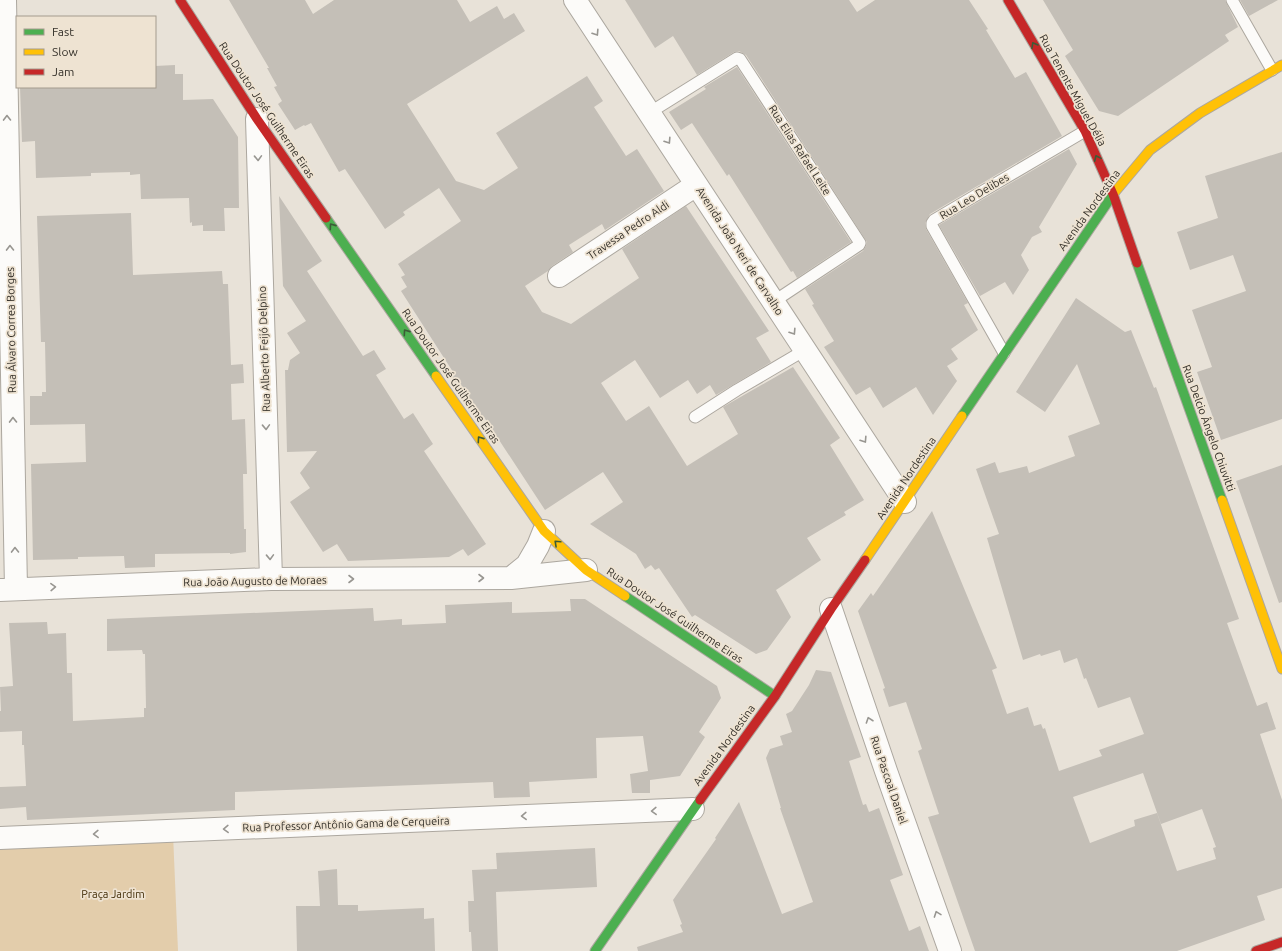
<svg xmlns="http://www.w3.org/2000/svg" width="1282" height="951" viewBox="0 0 1282 951" font-family="Ubuntu,sans-serif">
<rect width="100%" height="100%" fill="#e8e2d8"/>
<!-- green -->
<path fill="#e3cdab" d="M 173,834 L 178,951 L 0,951 L 0,841 Z"/>
<!-- building -->
<path fill="#c4bfb7" fill-rule="evenodd" d="M 229,0 L 305,0 L 313,14 L 334,0 L 457,0 L 470,22 L 497,6 L 504,19 L 514,13 L 525,31 L 407,104 L 456,181 L 484,190 L 518,168 L 496,133 L 587,76 L 603,101 L 594,107 L 626,156 L 637,149 L 664,191 L 605,230 L 602,224 L 569,245 L 573,252 L 552,266 L 548,271 L 525,286 L 542,312 L 571,324 L 639,278 L 622,249 L 686,206 L 769,331 L 756,338 L 771,362 L 716,395 L 710,385 L 697,394 L 688,380 L 660,398 L 635,360 L 601,383 L 626,421 L 649,406 L 687,466 L 738,434 L 723,407 L 793,367 L 840,438 L 830,445 L 864,500 L 844,512 L 846,515 L 807,538 L 821,560 L 776,590 L 791,617 L 767,650 L 756,654 L 695,615 L 692,617 L 659,568 L 655,570 L 651,565 L 645,569 L 636,554 L 590,524 L 623,502 L 603,472 L 545,510 L 484,417 L 481,419 L 452,377 L 455,375 L 401,291 L 407,287 L 401,277 L 405,275 L 398,264 L 461,221 L 439,188 L 403,212 L 405,215 L 385,229 L 345,169 L 339,172 L 311,123 L 305,126 L 304,125 L 295,130 L 278,104 L 282,101 L 274,87 L 277,86 L 267,68 L 269,68 Z
M 625,0 L 849,0 L 857,12 L 875,0 L 969,0 L 988,29 L 986,30 L 1015,78 L 1026,72 L 1062,136 L 930,214 L 925,223 L 926,229 L 968,303 L 964,305 L 978,330 L 951,349 L 958,359 L 947,366 L 957,381 L 933,415 L 916,387 L 883,408 L 870,387 L 856,395 L 824,347 L 834,341 L 812,305 L 814,304 L 805,289 L 863,251 L 866,246 L 867,242 L 746,55 L 739,51 L 734,52 L 697,75 L 673,36 L 655,48 Z
M 1043,0 L 1225,0 L 1238,27 L 1225,35 L 1229,41 L 1118,116 L 1099,111 L 1065,56 L 1073,50 Z
M 1240,0 L 1278,0 L 1249,16 Z
M 175,65 L 175,74 L 183,74 L 183,100 L 213,99 L 238,137 L 239,208 L 224,208 L 225,231 L 203,231 L 203,225 L 192,226 L 192,222 L 190,223 L 189,198 L 141,199 L 140,174 L 130,175 L 130,172 L 91,173 L 91,176 L 36,178 L 35,141 L 22,142 L 20,87 L 155,87 L 155,66 Z
M 737,67 L 851,242 L 797,278 L 793,271 L 791,272 L 729,174 L 727,176 L 692,123 L 681,130 L 669,112 L 706,89 L 704,87 Z
M 1069,149 L 1077,164 L 1039,227 L 1042,232 L 1032,237 L 1021,255 L 1029,270 L 1013,295 L 1005,282 L 980,296 L 939,225 Z
M 1282,152 L 1282,419 L 1221,440 L 1197,372 L 1212,367 L 1192,310 L 1246,291 L 1233,255 L 1190,270 L 1177,232 L 1218,218 L 1205,176 Z
M 279,196 L 322,261 L 307,271 L 363,356 L 374,350 L 386,369 L 376,375 L 404,419 L 413,413 L 433,444 L 424,451 L 486,544 L 468,556 L 463,549 L 449,557 L 348,561 L 337,544 L 323,552 L 290,502 L 310,488 L 300,473 L 317,451 L 287,452 L 285,370 L 288,370 L 290,360 L 300,353 L 287,333 L 306,321 L 283,286 Z
M 131,213 L 133,275 L 222,271 L 223,284 L 228,284 L 231,365 L 243,364 L 244,383 L 231,384 L 232,420 L 245,419 L 247,474 L 243,474 L 244,529 L 246,529 L 246,552 L 230,554 L 230,553 L 155,554 L 155,567 L 125,568 L 124,556 L 78,557 L 78,559 L 33,560 L 31,464 L 86,462 L 85,424 L 30,425 L 30,396 L 42,396 L 42,392 L 46,392 L 45,342 L 41,342 L 37,216 Z
M 1076,298 L 1125,332 L 1131,330 L 1154,388 L 1156,387 L 1228,588 L 1239,619 L 1227,623 L 1257,706 L 1267,702 L 1276,729 L 1260,734 L 1282,800 L 1282,888 L 1257,896 L 1265,920 L 1177,951 L 975,951 L 928,817 L 939,814 L 918,751 L 922,749 L 906,702 L 889,707 L 883,689 L 885,688 L 858,611 L 871,593 L 873,596 L 932,511 L 997,668 L 992,670 L 1007,714 L 1028,707 L 1034,726 L 1041,724 L 1043,729 L 1045,728 L 1059,771 L 1102,756 L 1099,750 L 1144,734 L 1130,697 L 1098,708 L 1086,678 L 1084,679 L 1077,658 L 1064,663 L 1060,650 L 1041,656 L 1040,654 L 1023,660 L 987,538 L 999,534 L 976,469 L 995,462 L 999,473 L 1027,466 L 1029,473 L 1075,456 L 1068,436 L 1100,424 L 1077,364 L 1045,412 L 1016,392 ZM 1143,773 L 1161,824 L 1202,809 L 1216,847 L 1213,848 L 1216,859 L 1177,871 L 1157,813 L 1134,820 L 1135,826 L 1090,843 L 1073,797 Z
M 1282,465 L 1282,602 L 1279,603 L 1236,481 Z
M 570,599 L 585,599 L 717,686 L 721,698 L 699,732 L 705,737 L 680,776 L 650,780 L 650,793 L 632,793 L 630,774 L 648,771 L 643,736 L 596,738 L 597,778 L 529,782 L 530,797 L 494,798 L 493,782 L 235,792 L 235,810 L 27,820 L 26,807 L 0,809 L 0,787 L 26,786 L 24,745 L 22,745 L 22,731 L 0,732 L 0,711 L 1,711 L 0,687 L 13,686 L 9,623 L 47,622 L 48,634 L 66,633 L 67,673 L 72,673 L 73,721 L 144,717 L 144,708 L 146,708 L 145,654 L 143,654 L 142,650 L 107,651 L 107,619 L 373,608 L 374,621 L 402,619 L 402,625 L 446,623 L 445,605 L 512,602 L 512,613 L 571,611 Z
M 816,670 L 831,672 L 861,757 L 849,761 L 863,805 L 866,804 L 869,812 L 879,808 L 903,875 L 890,880 L 909,931 L 920,926 L 929,951 L 638,951 L 637,947 L 683,932 L 680,925 L 682,924 L 673,900 L 716,839 L 715,838 L 739,802 L 782,914 L 813,902 L 780,808 L 781,808 L 766,758 L 770,749 L 783,745 L 780,736 L 792,732 L 786,714 L 792,711 L 809,685 Z
M 595,848 L 597,887 L 496,892 L 498,951 L 472,951 L 471,932 L 469,932 L 468,901 L 474,901 L 472,870 L 497,869 L 496,853 Z
M 337,869 L 338,905 L 358,905 L 358,911 L 424,908 L 424,919 L 434,918 L 435,951 L 297,951 L 296,906 L 320,906 L 318,871 Z"/>
<g fill="none" stroke-linecap="round" stroke-linejoin="round">
<defs>
<path id="lane" d="M 1232,0 L 1272,70
M 649,113 L 737,58 L 740,59 L 860,243 L 859,245 L 773,302
M 1004,353 L 932,226 L 932,223 L 934,220 L 1085,131
M 695,417 L 737,390 L 805,350"/>
<path id="street" d="M 5,0 L 16,589
M 575,0 L 905,502
M 257,119 L 271,579
M 559,276 L 696,185
M 511,578 L 527,565 L 538,546 L 544,531
M 0,590 L 271,579 L 511,578 L 586,570
M 831,609 L 886,771 L 950,951
M 0,838 L 693,809"/>
<path id="fast" d="M 326,218 L 436,376
M 1137,263 L 1222,500
M 962,416 L 1114,193
M 625,596 L 775,696
M 595,951 L 700,800"/>
<path id="slow" d="M 1114,193 L 1150,150 L 1200,113 L 1282,65
M 436,376 L 544,531 L 586,570 L 625,596
M 1222,500 L 1282,669
M 865,560 L 962,416"/>
<path id="jam" d="M 180,0 L 257,119 L 326,218
M 1008,0 L 1085,131 L 1113,194 L 1137,263
M 700,800 L 775,696 L 831,609 L 865,560
M 1256,951 L 1282,942"/>
</defs>
<!-- lane casing -->
<use href="#lane" stroke="#aca79f" stroke-width="13"/>
<!-- street casing -->
<use href="#street" stroke="#aca79f" stroke-width="24"/>
<!-- fast casing -->
<use href="#fast" stroke="#aca79f" stroke-width="11"/>
<!-- slow casing -->
<use href="#slow" stroke="#aca79f" stroke-width="11"/>
<!-- jam casing -->
<use href="#jam" stroke="#aca79f" stroke-width="11"/>
<!-- lane -->
<use href="#lane" stroke="#fcfbf9" stroke-width="11"/>
<!-- street -->
<use href="#street" stroke="#fcfbf9" stroke-width="22"/>
<!-- fast -->
<use href="#fast" stroke="#4caf50" stroke-width="9"/>
<!-- slow -->
<use href="#slow" stroke="#ffc107" stroke-width="9"/>
<!-- jam -->
<use href="#jam" stroke="#c62828" stroke-width="9"/>
</g>
<!-- one-way arrows -->
<defs><path id="oneway-chevron" d="M-2-3.5L2.5 0L-2 3.5" fill="none" stroke-width="1.6" stroke-linecap="round" stroke-linejoin="round"/></defs>
<g stroke="#989691">
<use href="#oneway-chevron" transform="translate(596 33) rotate(57)"/>
<use href="#oneway-chevron" transform="translate(7 118) rotate(-91)"/>
<use href="#oneway-chevron" transform="translate(668 141) rotate(57)"/>
<use href="#oneway-chevron" transform="translate(258 158) rotate(88)"/>
<use href="#oneway-chevron" transform="translate(10 248) rotate(-91)"/>
<use href="#oneway-chevron" transform="translate(793 332) rotate(57)"/>
<use href="#oneway-chevron" transform="translate(13 420) rotate(-91)"/>
<use href="#oneway-chevron" transform="translate(266 427) rotate(88)"/>
<use href="#oneway-chevron" transform="translate(864 440) rotate(57)"/>
<use href="#oneway-chevron" transform="translate(15 550) rotate(-91)"/>
<use href="#oneway-chevron" transform="translate(270 557) rotate(88)"/>
<use href="#oneway-chevron" transform="translate(481 578)"/>
<use href="#oneway-chevron" transform="translate(351 579)"/>
<use href="#oneway-chevron" transform="translate(53 587) rotate(-2)"/>
<use href="#oneway-chevron" transform="translate(869 720) rotate(-109)"/>
<use href="#oneway-chevron" transform="translate(654 811) rotate(178)"/>
<use href="#oneway-chevron" transform="translate(524 816) rotate(178)"/>
<use href="#oneway-chevron" transform="translate(226 829) rotate(178)"/>
<use href="#oneway-chevron" transform="translate(96 834) rotate(178)"/>
<use href="#oneway-chevron" transform="translate(937 914) rotate(-110)"/>
</g>
<g stroke="#3c5c37">
<use href="#oneway-chevron" transform="translate(1034 45) rotate(-120)"/>
<use href="#oneway-chevron" transform="translate(1097 158) rotate(-114)"/>
<use href="#oneway-chevron" transform="translate(332 226) rotate(-125)"/>
<use href="#oneway-chevron" transform="translate(406 332) rotate(-125)"/>
<use href="#oneway-chevron" transform="translate(480 439) rotate(-125)"/>
<use href="#oneway-chevron" transform="translate(557 543) rotate(-137)"/>
</g>
<g text-anchor="middle" dominant-baseline="central" stroke-width="3.5" stroke-linejoin="round" paint-order="stroke">
<!-- street labels -->
<g font-size="11" fill="#343029" stroke="#eee3d2">
<text transform="translate(1073 90) rotate(61)">Rua Tenente Miguel Délia</text>
<text transform="translate(267 110) rotate(56)">Rua Doutor José Guilherme Eiras</text>
<text transform="translate(800 150) rotate(57)">Rua Elias Rafael Leite</text>
<text transform="translate(974 196) rotate(-31)">Rua Leo Delibes</text>
<text transform="translate(1089 210) rotate(-54)">Avenida Nordestina</text>
<text transform="translate(628 230) rotate(-34)">Travessa Pedro Aldi</text>
<text transform="translate(740 251) rotate(57)">Avenida João Neri de Carvalho</text>
<text transform="translate(11 330) rotate(-91)">Rua Álvaro Correa Borges</text>
<text transform="translate(264 349) rotate(-92)">Rua Alberto Feijó Delpino</text>
<text transform="translate(451 376) rotate(55)">Rua Doutor José Guilherme Eiras</text>
<text transform="translate(1209 428) rotate(70)">Rua Delcio Ângelo Chiuvitti</text>
<text transform="translate(906 478) rotate(-56)">Avenida Nordestina</text>
<text transform="translate(255 581) rotate(-1)">Rua João Augusto de Moraes</text>
<text transform="translate(675 615) rotate(34)">Rua Doutor José Guilherme Eiras</text>
<text transform="translate(724 745) rotate(-54)">Avenida Nordestina</text>
<text transform="translate(889 780) rotate(71)">Rua Pascoal Daniel</text>
<text transform="translate(346 824) rotate(-2)">Rua Professor Antônio Gama de Cerqueira</text>
</g>
<!-- park labels -->
<g font-size="11" fill="#422d07" stroke="#eee3d2">
<text x="113" y="894">Praça Jardim</text>
</g>
</g>
<!-- legend -->
<rect x="16" y="16" width="140" height="72" fill="#eee3d2" stroke="#a49b8e"/>
<rect x="24" y="29" width="20" height="6" fill="#4caf50" stroke="#a49b8e"/>
<text x="52" y="36" font-size="12" fill="#343029">Fast</text>
<rect x="24" y="49" width="20" height="6" fill="#ffc107" stroke="#a49b8e"/>
<text x="52" y="56" font-size="12" fill="#343029">Slow</text>
<rect x="24" y="69" width="20" height="6" fill="#c62828" stroke="#a49b8e"/>
<text x="52" y="76" font-size="12" fill="#343029">Jam</text>
</svg>
